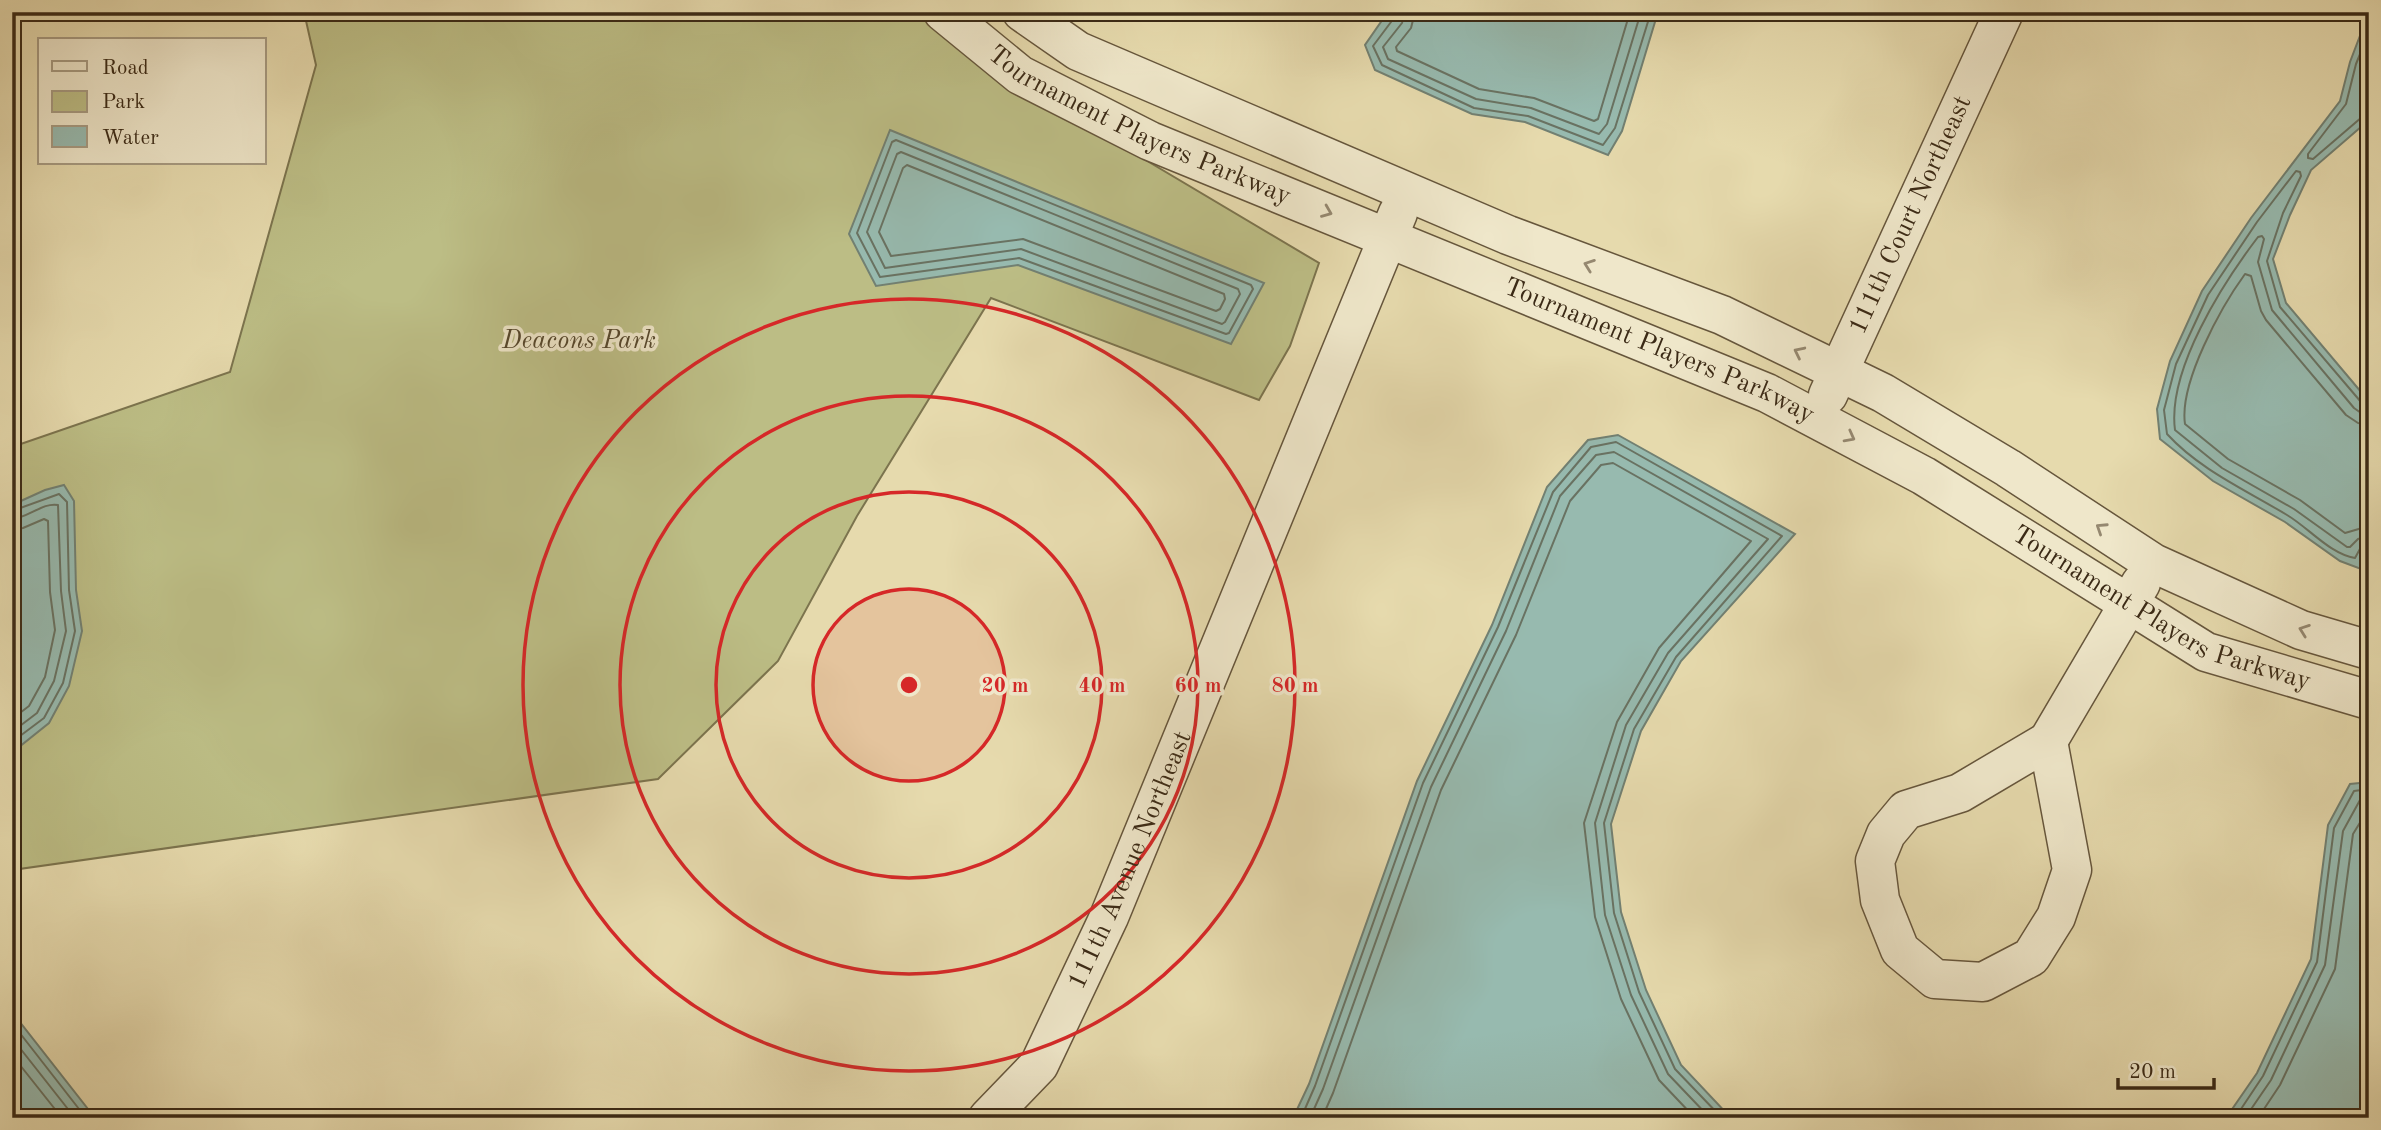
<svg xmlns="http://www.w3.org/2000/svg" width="2381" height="1130" viewBox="0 0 2381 1130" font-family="'Old Standard TT',serif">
<rect width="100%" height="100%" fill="#e6daad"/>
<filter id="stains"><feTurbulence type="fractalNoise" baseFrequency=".00286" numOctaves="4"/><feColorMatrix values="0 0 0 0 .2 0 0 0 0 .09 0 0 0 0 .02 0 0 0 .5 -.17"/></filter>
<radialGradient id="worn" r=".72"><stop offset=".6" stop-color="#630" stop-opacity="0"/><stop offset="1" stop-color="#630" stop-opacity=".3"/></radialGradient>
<!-- green -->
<path fill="#bcbd85" stroke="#7c744e" stroke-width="2" d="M 304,12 L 925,12 L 1043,99 L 1319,263 L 1290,346 L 1259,400 L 991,298 L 857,516 L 778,661 L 658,779 L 12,870 L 12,447 L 230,372 L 316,65 Z"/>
<!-- water -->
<path fill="#97baaf" stroke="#728072" stroke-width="2" d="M 1392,12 L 1658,12 L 1622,131 L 1608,155 L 1525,122 L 1472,114 L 1375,70 L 1365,45 L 1383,19 Z
M 2369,12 L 2369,120 L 2311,170 L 2290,215 L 2273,259 L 2286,303 L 2367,399 L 2369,416 L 2369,542 L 2361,569 L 2340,561 L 2285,522 L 2213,481 L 2160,439 L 2157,409 L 2170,361 L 2202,291 L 2251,218 L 2340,101 L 2350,62 Z
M 890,130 L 1264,283 L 1231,344 L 1018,265 L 876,286 L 849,234 Z
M 1618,435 L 1795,534 L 1681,661 L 1641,731 L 1611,824 L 1621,912 L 1646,990 L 1681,1065 L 1731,1118 L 1293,1118 L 1309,1084 L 1417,781 L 1492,625 L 1547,487 L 1588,440 Z
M 64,485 L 74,501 L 76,590 L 82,631 L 69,686 L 49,723 L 19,747 L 12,749 L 12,505 L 45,490 Z
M 2369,782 L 2369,1118 L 2226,1118 L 2257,1073 L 2311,959 L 2328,825 L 2350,784 Z
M 12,1012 L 95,1118 L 12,1118 Z"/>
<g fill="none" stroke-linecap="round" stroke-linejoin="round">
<!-- shore -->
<path stroke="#697262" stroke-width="2" d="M 1395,12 L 1394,18 L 1373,46 L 1382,65 L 1474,108 L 1528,116 L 1603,145 L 1615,128 L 1651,12
M 1404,12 L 1402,23 L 1383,47 L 1388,59 L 1476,99 L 1531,108 L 1599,134 L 1607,124 L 1641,12
M 1415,12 L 1411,28 L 1396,47 L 1397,51 L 1479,89 L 1534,98 L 1594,121 L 1598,119 L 1630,12
M 2369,32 L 2356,64 L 2346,104 L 2308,154 L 2308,158 L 2313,159 L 2362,117 L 2369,115
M 896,140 L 1251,285 L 1253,289 L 1229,333 L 1226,334 L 1019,258 L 880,277 L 857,233 L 892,142 Z
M 901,152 L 1238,289 L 1240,294 L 1225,322 L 1222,324 L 1021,249 L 885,268 L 867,232 L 897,154 Z
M 907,165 L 1224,294 L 1225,299 L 1220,309 L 1216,311 L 1023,239 L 891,256 L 879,232 L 903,168 Z
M 2369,405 L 2361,402 L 2280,307 L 2267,261 L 2283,213 L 2301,176 L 2300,172 L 2296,171 L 2257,222 L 2208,295 L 2176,364 L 2164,410 L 2167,434 C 2200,470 2246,490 2287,515 C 2309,528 2330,554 2355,558 L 2361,547 L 2369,545
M 2369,414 L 2361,413 L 2354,408 L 2272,310 L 2258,262 L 2264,239 L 2262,236 L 2258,237 C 2223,283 2167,370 2175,430 L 2222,468 L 2294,509 L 2347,547 L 2350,547 L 2358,539 L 2369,536
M 2369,424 L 2358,423 L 2346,415 L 2266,320 L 2261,311 L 2251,276 L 2245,274 C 2221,307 2179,383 2185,424 L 2228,459 L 2300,500 L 2345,533 L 2369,526
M 12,511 L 59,494 L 67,502 L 69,590 L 75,631 L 63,683 L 44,718 L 12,742
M 12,519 C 28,518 43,502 58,505 L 61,591 L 66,631 L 54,681 L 37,713 L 12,732
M 12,530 L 23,528 L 44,519 L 48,521 L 50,592 L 55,630 L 45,677 L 29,706 L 12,719
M 12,1023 L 86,1118
M 12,1038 L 75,1118
M 12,1055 L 62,1118
M 1301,1118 L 1315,1086 L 1423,783 L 1498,627 L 1553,492 L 1591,447 L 1616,442 L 1782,536 L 1676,657 L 1634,729 L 1604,823 L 1614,913 L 1639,992 L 1675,1069 L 1722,1118
M 1310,1118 L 1323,1089 L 1431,787 L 1506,631 L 1560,496 L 1596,455 L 1614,452 L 1768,539 L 1668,653 L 1626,725 L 1595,823 L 1605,915 L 1631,995 L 1668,1074 L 1710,1118
M 1322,1118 L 1333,1093 L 1441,790 L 1516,635 L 1570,501 L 1601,465 L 1613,463 L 1751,541 L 1659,648 L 1617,722 L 1584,823 L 1595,917 L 1621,999 L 1659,1080 L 1695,1118
M 2235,1118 L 2263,1076 L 2317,962 L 2334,828 L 2354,791 L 2369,789
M 2245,1118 L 2271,1080 L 2325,965 L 2343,831 L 2360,800 L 2369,798
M 2258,1118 L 2280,1085 L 2335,969 L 2353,834 L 2369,808"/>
<defs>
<g id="minor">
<path id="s1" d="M 943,12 L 1020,75 L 1150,141 L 1767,393 L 1924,476 L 2206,652 L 2369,700"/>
<path d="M 1022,12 L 1078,51 L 1508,235 L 1722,315 L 1883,393 L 2008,468 L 2153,563 L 2301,630 L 2369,650"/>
<path id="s2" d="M 1828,395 L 2004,12"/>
<path d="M 2048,741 L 2072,870 L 2056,917 L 2031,957 L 1983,982 L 1935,979 L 1900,950 L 1880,900 L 1875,861 L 1886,834 L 1906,810 L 1960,793 Z"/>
<path d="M 2048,741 L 2141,583"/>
<path id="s3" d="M 988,1118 L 1039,1065 L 1109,917 L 1398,213"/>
</g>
</defs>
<!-- minor casing -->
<use href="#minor" stroke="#66563c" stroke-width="41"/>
<!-- minor -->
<use href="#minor" stroke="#efe7ca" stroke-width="38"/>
</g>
<!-- one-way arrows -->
<defs><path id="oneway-chevron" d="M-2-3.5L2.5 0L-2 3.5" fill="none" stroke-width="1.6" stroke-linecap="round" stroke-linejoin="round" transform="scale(1.75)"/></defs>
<g stroke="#958870">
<use href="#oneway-chevron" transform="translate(1327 212) rotate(22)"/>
<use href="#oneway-chevron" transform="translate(1589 265) rotate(-160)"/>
<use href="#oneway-chevron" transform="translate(1799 352) rotate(-154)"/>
<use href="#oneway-chevron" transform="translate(1850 437) rotate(28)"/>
<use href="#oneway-chevron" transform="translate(2101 528) rotate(-147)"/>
<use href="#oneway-chevron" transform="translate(2304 630) rotate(-160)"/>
</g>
<!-- distance rings -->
<circle cx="909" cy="685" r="96" fill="#d62828" fill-opacity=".12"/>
<g fill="none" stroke="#d62828" stroke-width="3.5">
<circle cx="909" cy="685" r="96"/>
<circle cx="909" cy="685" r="193"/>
<circle cx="909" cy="685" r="289"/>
<circle cx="909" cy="685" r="386"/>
</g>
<g text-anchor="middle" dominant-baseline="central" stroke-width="7" stroke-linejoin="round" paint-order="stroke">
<!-- street labels -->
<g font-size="26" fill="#3b2a16" stroke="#efe7ca">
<text stroke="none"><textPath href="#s1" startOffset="229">Tournament Players Parkway</textPath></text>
<text stroke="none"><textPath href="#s2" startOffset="198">111th Court Northeast</textPath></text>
<text stroke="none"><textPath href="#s1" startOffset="796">Tournament Players Parkway</textPath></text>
<text stroke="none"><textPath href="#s1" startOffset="1363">Tournament Players Parkway</textPath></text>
<text stroke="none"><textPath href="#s3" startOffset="298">111th Avenue Northeast</textPath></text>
</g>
<!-- park labels -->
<g font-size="26" font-style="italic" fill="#55472c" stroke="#efe7ca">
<text x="579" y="341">Deacons Park</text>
</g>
</g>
<circle cx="909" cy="685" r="10" fill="#d62828" stroke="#efe7ca" stroke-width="3.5"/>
<g font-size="21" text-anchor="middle" font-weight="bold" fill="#d62828" stroke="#efe7ca" stroke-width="7" stroke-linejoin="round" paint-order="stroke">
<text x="1005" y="692">20 m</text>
<text x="1102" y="692">40 m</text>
<text x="1198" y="692">60 m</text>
<text x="1295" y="692">80 m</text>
</g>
<!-- margin -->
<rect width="2381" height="1130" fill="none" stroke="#e6daad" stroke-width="42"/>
<rect x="14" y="14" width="2353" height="1102" fill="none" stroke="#3b2a16" stroke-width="3.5"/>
<rect x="21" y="21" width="2339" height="1088" fill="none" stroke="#3b2a16" stroke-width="2"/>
<!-- legend -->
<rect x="38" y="38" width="228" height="126" fill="#efe7ca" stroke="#a79b82" stroke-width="2"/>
<rect x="52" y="61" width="35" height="10" fill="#efe7ca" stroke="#a79b82" stroke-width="2"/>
<text x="102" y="74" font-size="21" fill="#3b2a16">Road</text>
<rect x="52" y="91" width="35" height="21" fill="#bcbd85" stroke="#a79b82" stroke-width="2"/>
<text x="102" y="108" font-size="21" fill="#3b2a16">Park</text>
<rect x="52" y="126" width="35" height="21" fill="#97baaf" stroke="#a79b82" stroke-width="2"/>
<text x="102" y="144" font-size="21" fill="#3b2a16">Water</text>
<!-- scale -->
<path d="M2118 1078v10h96v-10" fill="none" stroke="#3b2a16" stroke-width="3.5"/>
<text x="2129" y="1078" font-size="21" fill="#3b2a16" stroke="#efe7ca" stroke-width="5" paint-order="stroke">20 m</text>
<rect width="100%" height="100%" filter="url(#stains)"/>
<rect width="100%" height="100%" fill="url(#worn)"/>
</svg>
